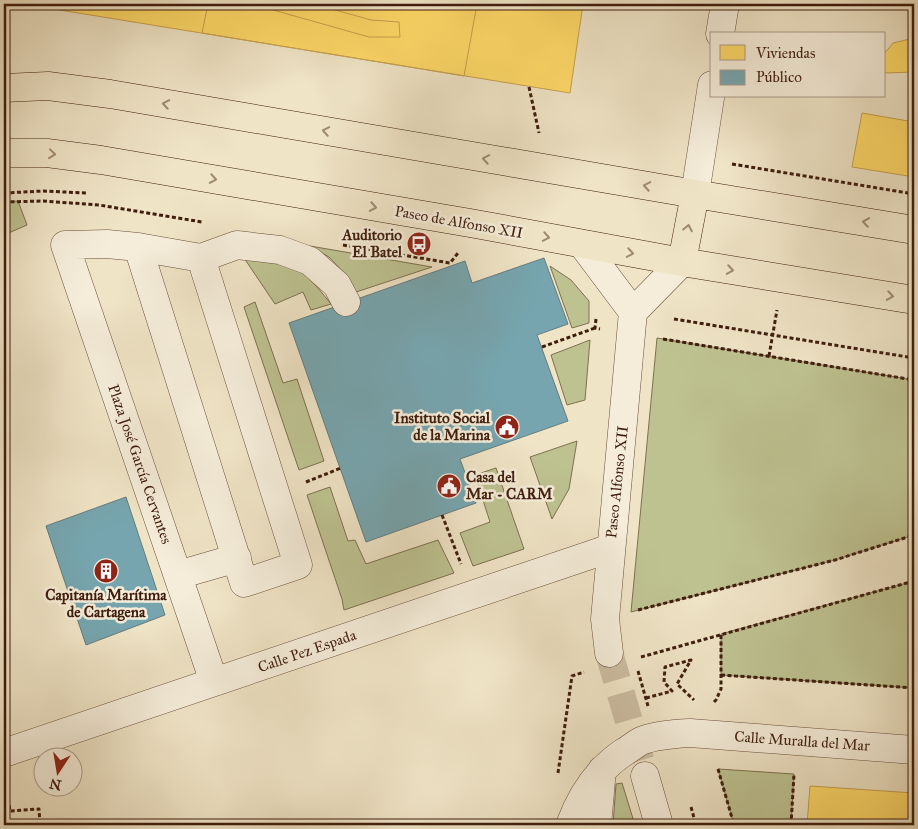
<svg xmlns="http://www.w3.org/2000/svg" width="918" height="829" viewBox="0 0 918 829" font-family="'IM FELL Great Primer',serif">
<rect width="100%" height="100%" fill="#efe4c6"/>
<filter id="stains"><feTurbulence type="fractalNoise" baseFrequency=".004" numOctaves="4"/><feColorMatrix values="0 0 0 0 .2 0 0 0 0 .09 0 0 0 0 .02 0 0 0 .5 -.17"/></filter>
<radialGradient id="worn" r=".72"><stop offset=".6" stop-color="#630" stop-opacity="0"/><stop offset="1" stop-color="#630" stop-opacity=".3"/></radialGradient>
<!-- green -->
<path fill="#bec291" stroke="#7e7050" d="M 18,201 L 27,225 L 4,235 L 4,202 Z
M 310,246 L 432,267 L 356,292 L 346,275 L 329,257 Z
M 242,255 C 257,259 291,264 302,272 C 313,281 322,293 331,304 L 311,310 L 303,292 L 275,304 Z
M 550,266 L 571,280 L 589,301 L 589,323 L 572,328 Z
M 255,302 L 283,383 L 297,379 L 324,461 L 299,470 L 244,307 Z
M 657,338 L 914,380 L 914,535 L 835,560 L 631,612 Z
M 590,340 L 585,400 L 567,405 L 551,355 Z
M 577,441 L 569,489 L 552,519 L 530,457 Z
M 496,468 L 524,549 L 473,566 L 460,533 L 490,522 L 475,475 Z
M 330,487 L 348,541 L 355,540 L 366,564 L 438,540 L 454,573 L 344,610 L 342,599 L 307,495 Z
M 914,581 L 914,688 L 721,675 L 721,634 Z
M 718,769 L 794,774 L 791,825 L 734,825 Z
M 622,783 L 635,825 L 613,825 L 616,784 Z"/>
<!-- homes -->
<path fill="#ffd966" stroke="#c5a14c" d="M 23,4 L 583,4 L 570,93 Z
M 208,4 L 252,4 L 369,37 L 400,37 L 399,22 L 371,20 L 314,4 L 477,4 L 464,76 L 202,33 Z
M 914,38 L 914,72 L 884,73 L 884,54 L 893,43 Z
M 862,113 L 914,122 L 914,177 L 852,167 Z
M 810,786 L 914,793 L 914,825 L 807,825 Z"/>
<!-- public -->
<path fill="#76a5af" stroke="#667c7f" d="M 544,258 L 568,324 L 537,335 L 568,421 L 460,459 L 476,503 L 366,542 L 289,323 L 465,261 L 472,283 Z
M 126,497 L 165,615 L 86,645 L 46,526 Z"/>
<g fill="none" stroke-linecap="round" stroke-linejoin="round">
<!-- minor-tunnel -->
<path stroke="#ccbca1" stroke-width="28" stroke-dasharray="28 14" stroke-linecap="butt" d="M 609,653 L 645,776"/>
<defs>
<path id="minor" d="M 720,34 L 725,4
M 695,194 L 712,85
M 582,244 L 633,312
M 138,247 L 201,258 L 298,565 L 244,583 Z
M 138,247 L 107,244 L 65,245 L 214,682
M 201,258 L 237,245 L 280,250 L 310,261 L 337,285 L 346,302
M 633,312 L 682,262
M 178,575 L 237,558
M 609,653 L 605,619 L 633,312
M 4,753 L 611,548
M 645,776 L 659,825
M 570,825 C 581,795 597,770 624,752 C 630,749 635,744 641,741 C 656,735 674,734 690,733 L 914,750
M 597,825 L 602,770"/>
<path id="major" d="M 4,88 L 48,86 L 110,94 L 695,194 L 914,230
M 4,153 L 47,153 L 101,160 L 470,223 L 682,262 L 914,300
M 682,262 L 695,194"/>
</defs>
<!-- minor casing -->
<use href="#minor" stroke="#6b4f3c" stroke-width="29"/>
<!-- major casing -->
<use href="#major" stroke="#3f1d0e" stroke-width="29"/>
<!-- path -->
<path stroke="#3f1d0e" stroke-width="3" stroke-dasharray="4 2.5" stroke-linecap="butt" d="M 529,87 L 539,133
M 732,164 L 914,194
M 4,193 L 43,191 L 86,193
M 4,202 L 43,201 L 99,205 L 202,222
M 343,245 L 450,263 L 458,253
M 596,319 L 595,328 L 600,329
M 674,319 L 914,358
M 663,339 L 914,380
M 542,347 L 595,328
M 769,356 L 777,310
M 306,482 L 341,468
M 442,515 L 461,564
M 638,610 L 835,560 L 914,535
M 641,657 L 914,581
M 638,671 L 648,706
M 721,675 L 914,688
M 646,698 L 672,691 L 664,682 L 665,667 L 691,660 L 677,684 L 694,700
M 714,702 L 716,700 L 721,689 L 721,634
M 718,769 L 734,825
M 558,773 L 572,676 L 584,672
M 6,786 L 10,811 L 39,809 L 40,825
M 691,807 L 696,825
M 56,825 L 75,824 L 75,825
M 791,825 L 794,774"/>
<!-- minor -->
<use href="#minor" stroke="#f5edda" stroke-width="28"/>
<!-- major -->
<use href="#major" stroke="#efe4c6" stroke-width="28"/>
</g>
<!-- one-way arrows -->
<defs><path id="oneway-chevron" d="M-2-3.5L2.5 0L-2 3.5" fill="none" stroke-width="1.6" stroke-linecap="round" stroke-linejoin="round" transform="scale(1.25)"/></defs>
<g stroke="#a08a73">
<use href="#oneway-chevron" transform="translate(166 104) rotate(-170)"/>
<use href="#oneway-chevron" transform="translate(326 131) rotate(-170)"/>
<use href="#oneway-chevron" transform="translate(52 154) rotate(6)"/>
<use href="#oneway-chevron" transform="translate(486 159) rotate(-170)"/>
<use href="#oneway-chevron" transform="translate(213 179) rotate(10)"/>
<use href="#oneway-chevron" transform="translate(647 186) rotate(-170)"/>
<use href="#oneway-chevron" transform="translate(373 207) rotate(10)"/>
<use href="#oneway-chevron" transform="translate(866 222) rotate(-171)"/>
<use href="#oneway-chevron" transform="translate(688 228) rotate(-79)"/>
<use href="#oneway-chevron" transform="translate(546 237) rotate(10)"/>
<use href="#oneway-chevron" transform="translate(630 253) rotate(10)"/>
<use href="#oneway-chevron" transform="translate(730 270) rotate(9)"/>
<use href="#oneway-chevron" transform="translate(890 296) rotate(9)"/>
</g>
<!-- icons -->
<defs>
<symbol id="bus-disc" viewBox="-11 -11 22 22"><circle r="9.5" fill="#8f2418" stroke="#f5edda"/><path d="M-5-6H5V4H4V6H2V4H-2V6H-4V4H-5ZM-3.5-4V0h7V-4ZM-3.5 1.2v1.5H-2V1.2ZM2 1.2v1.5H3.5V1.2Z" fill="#fff"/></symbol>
<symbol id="civic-disc" viewBox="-11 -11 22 22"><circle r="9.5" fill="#8f2418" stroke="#f5edda"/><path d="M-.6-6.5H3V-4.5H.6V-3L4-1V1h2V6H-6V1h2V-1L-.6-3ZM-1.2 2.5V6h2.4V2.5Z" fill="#fff"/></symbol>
<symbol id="building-disc" viewBox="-11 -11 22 22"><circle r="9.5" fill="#8f2418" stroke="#f5edda"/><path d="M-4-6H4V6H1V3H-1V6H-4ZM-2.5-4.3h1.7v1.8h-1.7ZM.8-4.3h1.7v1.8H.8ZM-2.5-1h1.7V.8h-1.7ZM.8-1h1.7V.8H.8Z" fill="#fff"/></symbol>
</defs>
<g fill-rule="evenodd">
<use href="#bus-disc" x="405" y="230" width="28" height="28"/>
<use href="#civic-disc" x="493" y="413" width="28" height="28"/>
<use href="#civic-disc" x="435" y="472" width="28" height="28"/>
<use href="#building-disc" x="92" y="557" width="28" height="28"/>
</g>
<g text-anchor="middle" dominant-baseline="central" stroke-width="5" stroke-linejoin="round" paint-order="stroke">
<!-- street labels -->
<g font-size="15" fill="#3f1d0e" stroke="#f5edda">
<text transform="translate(459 222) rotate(10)">Paseo de Alfonso XII</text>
<text transform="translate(140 464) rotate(71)">Plaza José García Cervantes</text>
<text transform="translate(617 482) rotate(-84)">Paseo Alfonso XII</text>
<text transform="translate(307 651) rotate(-19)">Calle Pez Espada</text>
<text transform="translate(802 741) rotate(4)">Calle Muralla del Mar</text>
</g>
<!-- poi labels -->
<g font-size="15" font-weight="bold" fill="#3f1d0e" stroke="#f5edda" text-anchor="end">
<text x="402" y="235">Auditorio<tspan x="402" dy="17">El Batel</tspan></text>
<text x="490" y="418">Instituto Social<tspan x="490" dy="17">de la Marina</tspan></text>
<text x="466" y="477" text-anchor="start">Casa del<tspan x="466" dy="17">Mar - CARM</tspan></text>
<text x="106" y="595" text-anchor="middle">Capitanía Marítima<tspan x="106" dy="17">de Cartagena</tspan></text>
</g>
</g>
<!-- margin -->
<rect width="918" height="829" fill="none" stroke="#efe4c6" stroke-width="20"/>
<rect x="5" y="5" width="908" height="819" fill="none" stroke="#3f1d0e" stroke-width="2.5"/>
<rect x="10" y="10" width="898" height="809" fill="none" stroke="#3f1d0e"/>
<!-- legend -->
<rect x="710" y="32" width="175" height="65" fill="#f5edda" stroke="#ac9a88"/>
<rect x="720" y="45" width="25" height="15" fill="#ffd966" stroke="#ac9a88"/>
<text x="756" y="58" font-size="15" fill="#3f1d0e">Viviendas</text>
<rect x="720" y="70" width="25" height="15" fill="#76a5af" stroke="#ac9a88"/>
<text x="756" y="82" font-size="15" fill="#3f1d0e">Público</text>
<!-- north arrow -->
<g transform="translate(58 772) rotate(192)"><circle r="24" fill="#f5edda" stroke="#ac9a88"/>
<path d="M0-4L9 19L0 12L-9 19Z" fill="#8f2418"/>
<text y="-8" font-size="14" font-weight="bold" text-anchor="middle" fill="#3f1d0e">N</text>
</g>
<rect width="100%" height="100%" filter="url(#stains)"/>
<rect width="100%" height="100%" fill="url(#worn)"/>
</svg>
